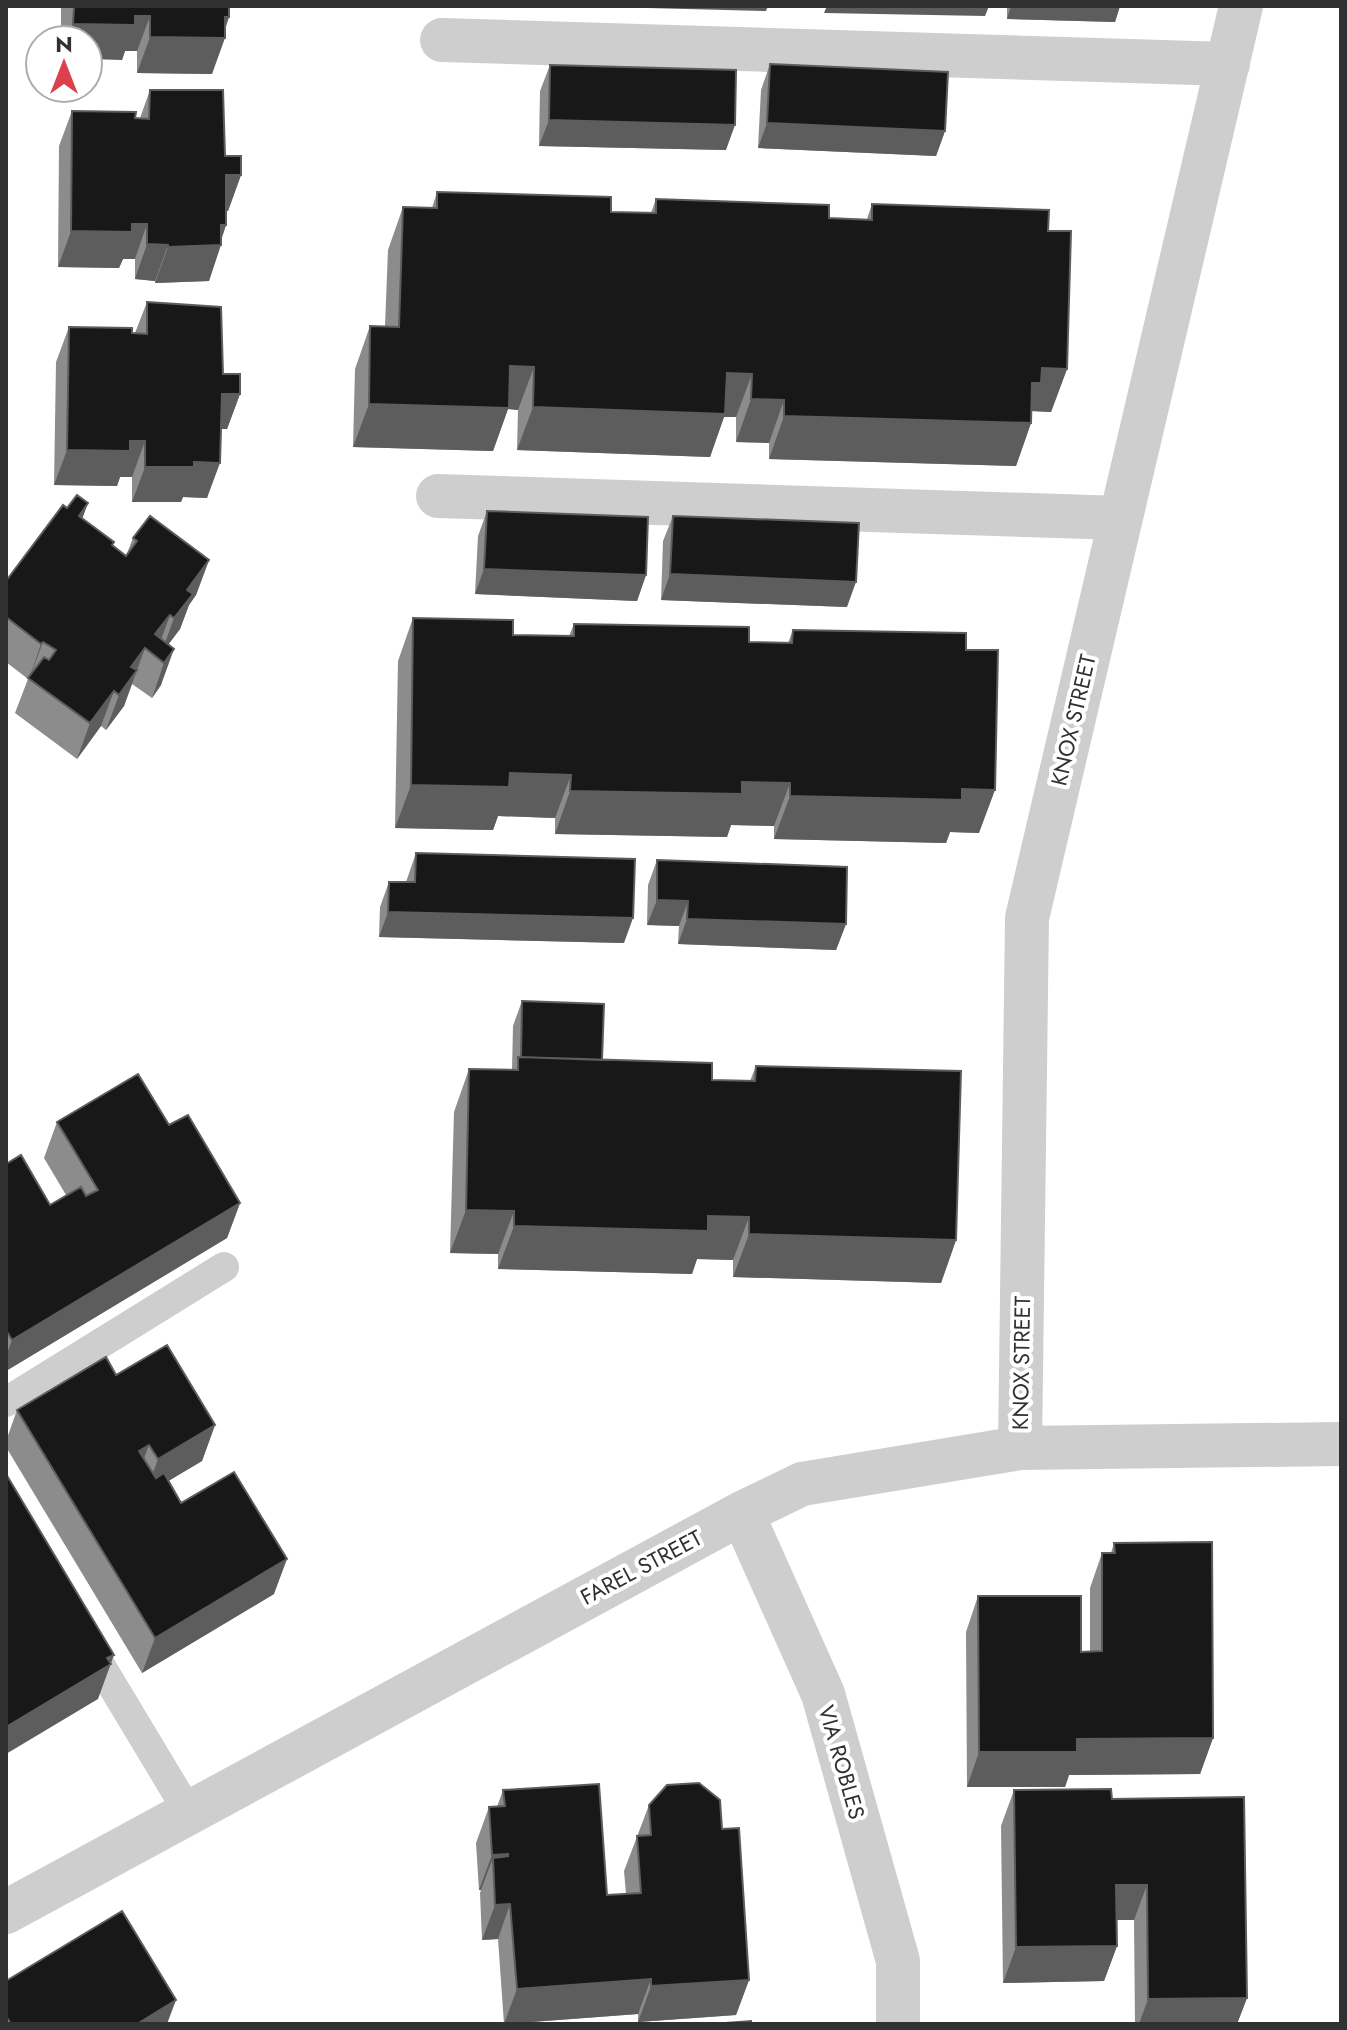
<svg xmlns="http://www.w3.org/2000/svg" width="1347" height="2030" viewBox="0 0 1347 2030" font-family="Jost,sans-serif">
<rect width="100%" height="100%" fill="#fff"/>
<g fill="none" stroke-linecap="round" stroke-linejoin="round">
<!-- lane -->
<path stroke="#cecece" stroke-width="30" d="M 6,1402 L 224,1267
M 85,1640 L 189,1813"/>
<!-- street -->
<path stroke="#cecece" stroke-width="44" d="M 442,40 L 1228,64
M 438,496 L 1121,518
M 1020,1448 L 1027,918 L 1241,6
M 742,1513 L 823,1694 L 898,1961 L 898,2024
M 6,1912 L 742,1513 L 802,1484 L 1020,1448 L 1341,1444"/>
</g>
<!-- wall -->
<path fill="#8c8c8c" d="M 61,6 L 229,6 L 229,17 L 212,74 L 137,73 L 137,51 L 125,51 L 122,60 L 88,40 L 61,40 Z
M 1007,6 L 1120,6 L 1115,22 L 1007,19 Z
M 770,64 L 945,131 L 936,156 L 758,148 L 761,90 Z
M 550,65 L 726,150 L 539,146 L 540,91 Z
M 150,90 L 225,156 L 241,175 L 228,211 L 226,211 L 226,225 L 209,281 L 155,283 L 155,281 L 135,279 L 135,259 L 123,259 L 119,268 L 58,267 L 59,146 L 72,111 L 140,118 Z
M 437,192 L 611,212 L 651,213 L 656,199 L 829,218 L 867,219 L 872,204 L 1048,231 L 1067,369 L 1051,412 L 1031,411 L 1031,423 L 1016,466 L 769,459 L 769,443 L 736,442 L 736,417 L 724,417 L 710,457 L 517,450 L 518,410 L 508,409 L 493,451 L 353,447 L 355,369 L 370,326 L 385,326 L 388,250 L 403,207 L 432,208 Z
M 147,302 L 223,374 L 240,394 L 227,429 L 221,429 L 207,498 L 183,497 L 181,502 L 132,502 L 132,477 L 120,477 L 117,486 L 54,485 L 56,362 L 69,327 L 135,333 Z
M 88,503 L 82,518 L 112,546 L 126,556 L 133,538 L 209,560 L 196,595 L 189,605 L 180,629 L 168,645 L 161,685 L 152,698 L 132,684 L 124,706 L 106,730 L 101,726 L 77,759 L 15,713 L 28,679 L 6,662 L 6,581 L 67,508 Z
M 487,511 L 646,575 L 637,601 L 475,594 L 478,536 Z
M 673,516 L 847,607 L 661,600 L 663,541 Z
M 413,618 L 513,635 L 569,636 L 574,624 L 749,642 L 788,643 L 793,630 L 966,650 L 979,833 L 950,832 L 946,843 L 774,839 L 774,826 L 731,825 L 727,837 L 555,834 L 555,818 L 498,816 L 493,830 L 395,828 L 398,661 Z
M 416,853 L 624,943 L 379,937 L 380,907 L 389,882 L 406,882 Z
M 657,860 L 846,924 L 836,950 L 678,944 L 679,926 L 647,925 L 648,885 Z
M 522,1001 L 602,1060 L 712,1080 L 750,1081 L 756,1066 L 956,1240 L 941,1283 L 733,1277 L 733,1260 L 697,1259 L 692,1274 L 498,1269 L 498,1254 L 450,1253 L 454,1112 L 469,1069 L 512,1070 L 513,1026 Z
M 57,1122 L 169,1125 L 240,1203 L 227,1238 L 6,1371 L 6,1164 L 50,1205 L 66,1195 L 44,1158 Z
M 116,1375 L 215,1425 L 202,1461 L 168,1481 L 181,1503 L 274,1594 L 142,1673 L 6,1447 L 6,1441 L 17,1410 Z
M 1114,1543 L 1213,1738 L 1200,1774 L 1069,1775 L 1065,1787 L 967,1787 L 966,1632 L 978,1596 L 1081,1652 L 1090,1652 L 1090,1588 L 1102,1553 L 1111,1553 Z
M 503,1790 L 607,1895 L 626,1894 L 624,1871 L 649,1805 L 722,1829 L 749,1980 L 736,2015 L 638,2022 L 638,2014 L 504,2024 L 498,1939 L 482,1940 L 480,1893 L 481,1890 L 479,1890 L 476,1843 L 489,1807 L 497,1807 Z
M 1014,1790 L 1112,1799 L 1247,1998 L 1237,2024 L 1135,2024 L 1134,1920 L 1116,1920 L 1117,1946 L 1104,1981 L 1003,1983 L 1001,1826 Z"/>
<!-- shaded-wall -->
<path fill="#5d5d5d" d="M 570,6 L 768,6 L 766,11 Z
M 827,6 L 989,6 L 985,16 L 824,13 Z
M 1011,6 L 1120,6 L 1115,22 L 1007,19 Z
M 135,16 L 150,16 L 137,51 L 125,51 L 122,60 L 88,59 L 88,40 L 68,40 L 73,24 Z
M 225,17 L 229,17 L 221,38 L 225,38 L 212,74 L 137,73 L 150,37 Z
M 549,120 L 735,125 L 726,150 L 539,146 Z
M 767,123 L 945,131 L 936,156 L 758,148 Z
M 226,175 L 241,175 L 228,211 L 213,211 Z
M 132,224 L 147,224 L 135,259 L 123,259 L 119,268 L 58,267 L 71,231 Z
M 221,225 L 226,225 L 219,245 L 221,245 L 209,281 L 155,283 L 168,247 Z
M 147,244 L 168,245 L 155,281 L 135,279 Z
M 510,366 L 534,367 L 518,410 L 508,409 L 493,451 L 353,447 L 369,404 Z
M 1042,368 L 1067,369 L 1051,412 L 1031,411 L 1031,423 L 1016,466 L 769,459 L 784,416 L 1032,383 Z
M 727,373 L 752,374 L 736,417 L 724,417 L 710,457 L 517,450 L 533,407 Z
M 222,394 L 240,394 L 227,429 L 210,429 Z
M 751,399 L 784,400 L 769,443 L 736,442 Z
M 130,441 L 145,441 L 132,477 L 120,477 L 117,486 L 54,485 L 67,450 Z
M 194,462 L 220,463 L 207,498 L 183,497 L 181,502 L 132,502 L 145,467 Z
M 88,503 L 75,538 L 79,516 Z
M 209,560 L 196,595 L 189,605 L 180,629 L 161,654 L 174,618 L 187,590 Z
M 484,569 L 646,575 L 637,601 L 475,594 Z
M 670,574 L 856,582 L 847,607 L 661,600 Z
M 170,615 L 157,651 L 155,634 Z
M 43,642 L 30,677 L 29,679 L 41,644 Z
M 145,648 L 124,706 L 106,730 L 119,695 L 131,667 Z
M 174,649 L 161,685 L 152,698 L 164,663 Z
M 114,691 L 101,726 L 77,759 L 90,723 Z
M 510,773 L 571,775 L 555,818 L 498,816 L 493,830 L 395,828 L 411,785 Z
M 742,782 L 790,783 L 774,826 L 731,825 L 727,837 L 555,834 L 570,791 Z
M 962,789 L 995,790 L 979,833 L 950,832 L 946,843 L 774,839 L 790,796 Z
M 657,900 L 688,901 L 679,926 L 647,925 Z
M 388,912 L 633,918 L 624,943 L 379,937 Z
M 687,919 L 846,924 L 836,950 L 678,944 Z
M 240,1203 L 227,1238 L 6,1371 L 6,1356 L 12,1340 Z
M 466,1210 L 514,1211 L 498,1254 L 450,1253 Z
M 708,1216 L 749,1217 L 733,1260 L 697,1259 L 692,1274 L 498,1269 L 514,1226 Z
M 749,1234 L 956,1240 L 941,1283 L 733,1277 Z
M 215,1425 L 202,1461 L 145,1495 L 158,1459 Z
M 149,1445 L 136,1480 L 139,1451 Z
M 287,1559 L 274,1594 L 142,1673 L 155,1638 Z
M 114,1655 L 98,1699 L 6,1754 L 6,1727 Z
M 1213,1738 L 1200,1774 L 1069,1775 L 1065,1787 L 967,1787 L 979,1752 L 1077,1739 Z
M 508,1854 L 495,1889 L 493,1858 L 481,1890 L 479,1890 L 492,1855 Z
M 1116,1885 L 1147,1885 L 1134,1920 L 1103,1920 Z
M 510,1904 L 498,1939 L 482,1940 L 495,1905 Z
M 1117,1946 L 1104,1981 L 1003,1983 L 1016,1947 Z
M 651,1979 L 638,2014 L 504,2024 L 517,1989 Z
M 749,1980 L 736,2015 L 638,2022 L 651,1986 Z
M 1247,1998 L 1237,2024 L 1139,2024 L 1148,1999 Z
M 176,2000 L 167,2024 L 137,2024 Z"/>
<!-- building -->
<path fill="#181818" stroke="#5d5d5d" stroke-width="2" d="M 74,6 L 229,6 L 229,17 L 225,17 L 225,38 L 150,37 L 150,16 L 135,16 L 135,25 L 73,24 Z
M 770,64 L 948,72 L 945,131 L 767,123 Z
M 550,65 L 736,70 L 735,125 L 549,120 Z
M 150,90 L 223,90 L 225,156 L 241,156 L 241,175 L 226,175 L 226,225 L 221,225 L 221,245 L 168,247 L 168,245 L 147,244 L 147,224 L 132,224 L 132,232 L 71,231 L 72,111 L 136,112 L 135,118 L 149,119 Z
M 437,192 L 611,197 L 611,212 L 656,213 L 656,199 L 829,205 L 829,218 L 872,220 L 872,204 L 1049,210 L 1048,231 L 1071,231 L 1067,369 L 1042,368 L 1041,383 L 1032,383 L 1031,423 L 784,416 L 784,400 L 751,399 L 752,374 L 727,373 L 725,414 L 533,407 L 534,367 L 510,366 L 509,408 L 369,404 L 370,326 L 399,327 L 403,207 L 437,208 Z
M 147,302 L 221,307 L 223,374 L 240,374 L 240,394 L 222,394 L 220,463 L 194,462 L 194,467 L 145,467 L 145,441 L 130,441 L 130,451 L 67,450 L 69,327 L 132,328 L 132,333 L 147,334 Z
M 77,495 L 88,503 L 79,516 L 114,542 L 112,545 L 126,556 L 137,541 L 133,538 L 150,516 L 209,560 L 187,590 L 193,594 L 174,618 L 170,615 L 155,634 L 174,649 L 164,663 L 145,648 L 131,667 L 137,670 L 119,695 L 114,691 L 90,723 L 28,678 L 44,657 L 49,660 L 56,650 L 43,642 L 41,644 L 6,617 L 6,581 L 63,505 L 67,508 Z
M 487,511 L 648,517 L 646,575 L 484,569 Z
M 673,516 L 859,523 L 856,582 L 670,574 Z
M 413,618 L 513,620 L 513,635 L 574,636 L 574,624 L 749,627 L 749,642 L 792,643 L 793,630 L 966,633 L 966,650 L 998,650 L 995,790 L 962,789 L 962,800 L 790,796 L 790,783 L 742,782 L 742,794 L 570,791 L 571,775 L 510,773 L 509,787 L 411,785 Z
M 416,853 L 635,859 L 633,918 L 388,912 L 389,882 L 415,882 Z
M 657,860 L 847,867 L 846,924 L 687,919 L 688,901 L 657,900 Z
M 522,1001 L 604,1004 L 602,1060 L 521,1057 Z
M 518,1057 L 712,1063 L 712,1080 L 755,1081 L 756,1066 L 961,1071 L 956,1240 L 749,1234 L 749,1217 L 708,1216 L 708,1231 L 514,1226 L 514,1211 L 466,1210 L 469,1069 L 518,1070 Z
M 138,1074 L 169,1125 L 188,1115 L 240,1203 L 12,1340 L 6,1330 L 6,1164 L 21,1155 L 50,1205 L 81,1187 L 86,1196 L 98,1190 L 57,1122 Z
M 167,1345 L 215,1425 L 158,1459 L 149,1445 L 139,1451 L 156,1478 L 164,1473 L 181,1503 L 234,1472 L 287,1559 L 155,1638 L 17,1410 L 106,1357 L 116,1375 Z
M 6,1474 L 114,1655 L 107,1658 L 111,1664 L 6,1727 Z
M 1212,1542 L 1213,1738 L 1077,1739 L 1077,1752 L 979,1752 L 978,1596 L 1081,1596 L 1081,1652 L 1102,1651 L 1102,1553 L 1115,1553 L 1114,1543 Z
M 699,1783 L 720,1800 L 722,1829 L 739,1828 L 749,1980 L 651,1986 L 651,1979 L 517,1989 L 510,1904 L 495,1905 L 493,1858 L 508,1856 L 508,1854 L 492,1855 L 489,1807 L 505,1806 L 503,1790 L 599,1784 L 607,1895 L 641,1893 L 637,1836 L 651,1835 L 649,1805 L 667,1785 Z
M 1111,1789 L 1112,1799 L 1244,1797 L 1247,1998 L 1148,1999 L 1147,1885 L 1116,1885 L 1117,1946 L 1016,1947 L 1014,1790 Z
M 122,1911 L 176,2000 L 137,2024 L 11,2024 L 6,2016 L 6,1981 Z
M 751,2021 L 751,2024 L 712,2024 Z"/>
<g text-anchor="middle" dominant-baseline="central" stroke-width="8" stroke-linejoin="round" paint-order="stroke">
<!-- street labels -->
<g font-size="22" fill="#313131" stroke="#fff">
<text transform="translate(1073 720) rotate(-77)">KNOX STREET</text>
<text transform="translate(1021 1363) rotate(-89)">KNOX STREET</text>
<text transform="translate(641 1567) rotate(-28)">FAREL STREET</text>
<text transform="translate(842 1762) rotate(74)">VIA ROBLES</text>
</g>
</g>
<!-- border -->
<rect width="1347" height="2030" fill="none" stroke="#313131" stroke-width="16"/>
<!-- north arrow -->
<g transform="translate(64 64)"><circle r="38" fill="#ffffff" stroke="#adadad" stroke-width="2"/>
<path d="M0-6L14 30L0 20L-14 30Z" fill="#da414d"/>
<text y="-12" font-size="22" font-weight="bold" text-anchor="middle" fill="#313131">N</text>
</g>
</svg>
